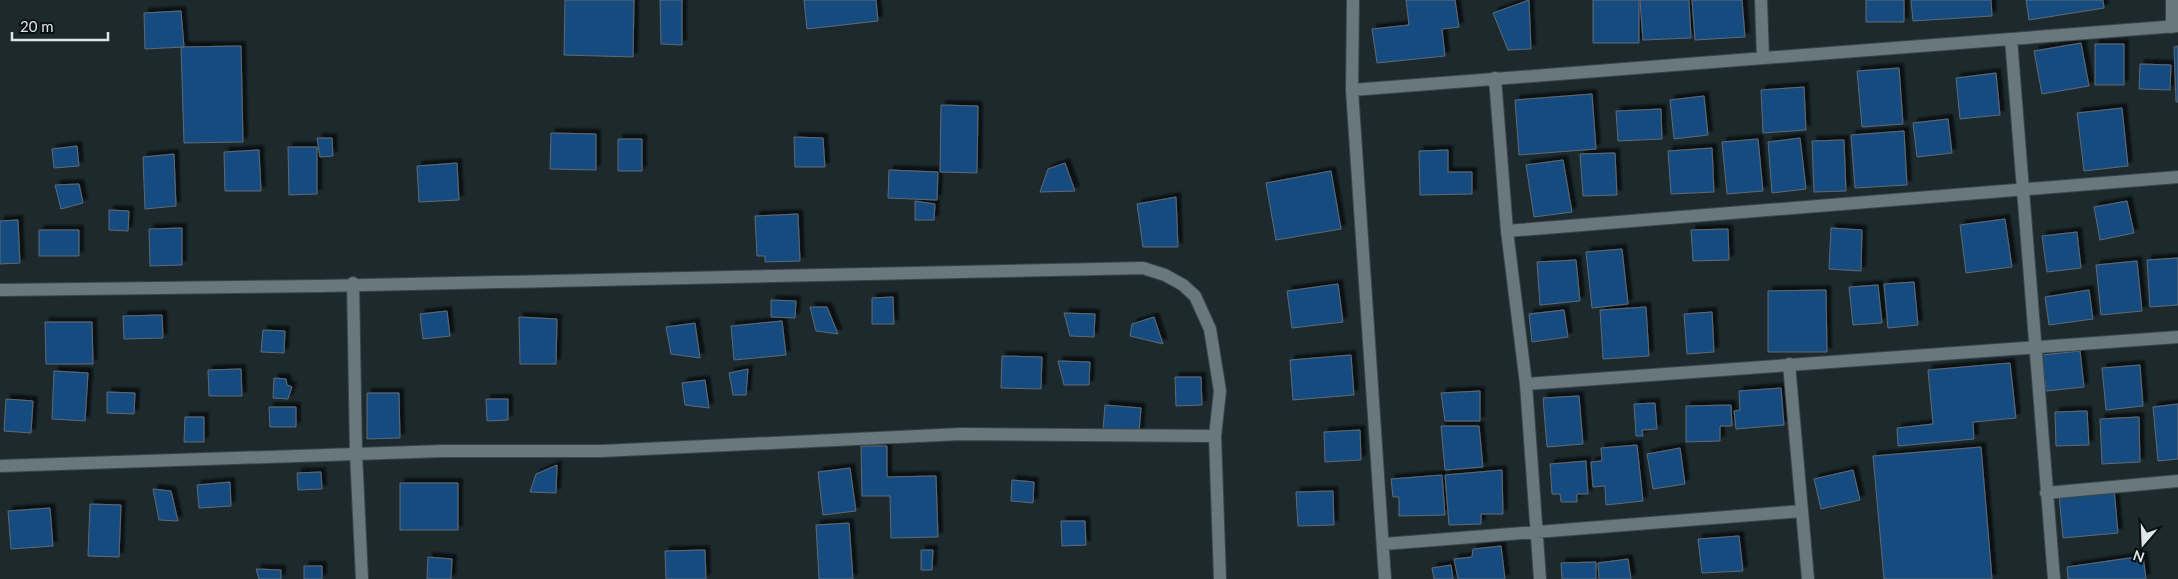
<svg xmlns="http://www.w3.org/2000/svg" width="2178" height="579" viewBox="0 0 2178 579" font-family="Lato,sans-serif">
<defs>
<filter id="shadow"><feDropShadow dx="4.5" dy="-4.5" stdDeviation="1" flood-color="#0009"/></filter>
</defs>
<rect width="100%" height="100%" fill="#1c2a2e"/>
<!-- building -->
<path fill="#184c80" stroke="#606974" filter="url(#shadow)" d="M 565,0 L 634,0 L 633,57 L 564,55 Z
M 660,0 L 682,0 L 682,45 L 661,44 Z
M 804,0 L 876,0 L 878,21 L 807,29 Z
M 1406,0 L 1455,0 L 1459,27 L 1442,29 L 1445,56 L 1377,63 L 1372,29 L 1409,25 Z
M 1529,0 L 1531,49 L 1508,50 L 1493,13 Z
M 1593,0 L 1639,0 L 1639,43 L 1593,43 Z
M 1640,0 L 1689,0 L 1691,38 L 1643,40 Z
M 1692,0 L 1742,0 L 1745,37 L 1695,40 Z
M 1866,0 L 1904,0 L 1904,22 L 1866,22 Z
M 1911,0 L 1991,0 L 1992,16 L 1913,21 Z
M 2026,0 L 2103,0 L 2104,8 L 2029,20 Z
M 181,11 L 184,47 L 145,49 L 144,13 Z
M 2081,43 L 2089,86 L 2042,94 L 2034,51 Z
M 2095,44 L 2124,44 L 2124,85 L 2095,85 Z
M 241,46 L 243,142 L 184,143 L 181,47 Z
M 2178,46 L 2178,102 L 2176,102 L 2174,47 Z
M 2140,64 L 2171,65 L 2170,90 L 2139,89 Z
M 1899,68 L 1903,124 L 1862,127 L 1857,71 Z
M 1996,73 L 2000,115 L 1960,119 L 1956,78 Z
M 1804,87 L 1806,130 L 1763,133 L 1761,90 Z
M 1592,94 L 1596,149 L 1519,155 L 1515,100 Z
M 1704,96 L 1708,135 L 1674,139 L 1670,100 Z
M 941,105 L 978,106 L 977,173 L 940,172 Z
M 2122,108 L 2128,166 L 2084,171 L 2077,113 Z
M 1661,109 L 1662,139 L 1618,141 L 1616,111 Z
M 1948,119 L 1952,153 L 1917,157 L 1913,123 Z
M 1904,131 L 1907,185 L 1855,188 L 1851,135 Z
M 551,133 L 596,134 L 596,170 L 550,169 Z
M 794,137 L 823,138 L 825,167 L 795,167 Z
M 317,138 L 332,138 L 333,156 L 320,157 Z
M 1800,138 L 1806,189 L 1772,193 L 1768,142 Z
M 618,139 L 642,139 L 642,171 L 618,171 Z
M 1758,139 L 1763,191 L 1727,194 L 1722,142 Z
M 1844,140 L 1846,191 L 1814,192 L 1812,141 Z
M 77,146 L 79,166 L 54,168 L 52,149 Z
M 288,147 L 317,147 L 317,194 L 289,195 Z
M 1712,148 L 1714,192 L 1671,194 L 1668,151 Z
M 259,150 L 261,191 L 225,191 L 224,152 Z
M 1448,150 L 1448,172 L 1472,172 L 1472,194 L 1420,195 L 1419,151 Z
M 1615,153 L 1617,195 L 1583,196 L 1580,154 Z
M 174,154 L 176,206 L 145,209 L 143,157 Z
M 1563,160 L 1572,212 L 1534,217 L 1526,165 Z
M 457,163 L 459,200 L 419,202 L 417,166 Z
M 1065,163 L 1075,191 L 1040,192 L 1048,169 Z
M 889,170 L 938,172 L 937,200 L 888,198 Z
M 1331,171 L 1341,229 L 1276,240 L 1266,183 Z
M 79,184 L 83,203 L 61,209 L 55,185 Z
M 1176,197 L 1178,247 L 1143,247 L 1137,204 Z
M 915,201 L 935,204 L 934,220 L 915,220 Z
M 2127,201 L 2134,233 L 2100,240 L 2094,207 Z
M 109,210 L 129,211 L 128,231 L 109,230 Z
M 798,214 L 800,261 L 765,262 L 765,256 L 757,256 L 755,216 Z
M 2005,219 L 2012,267 L 1966,273 L 1960,225 Z
M 18,220 L 20,263 L 0,264 L 0,221 Z
M 182,228 L 182,265 L 150,266 L 149,229 Z
M 1831,228 L 1862,230 L 1861,271 L 1829,269 Z
M 1728,229 L 1729,260 L 1693,261 L 1691,230 Z
M 39,230 L 79,230 L 79,256 L 39,256 Z
M 2077,232 L 2081,268 L 2047,272 L 2042,236 Z
M 1622,249 L 1628,304 L 1592,308 L 1586,252 Z
M 2178,258 L 2178,305 L 2150,307 L 2147,260 Z
M 1576,260 L 1580,301 L 1540,305 L 1537,262 Z
M 2137,261 L 2142,311 L 2101,315 L 2096,265 Z
M 1914,282 L 1918,325 L 1888,328 L 1884,284 Z
M 1338,284 L 1343,322 L 1292,328 L 1287,291 Z
M 1878,285 L 1882,323 L 1853,325 L 1849,287 Z
M 1826,290 L 1827,352 L 1768,352 L 1768,291 Z
M 2089,290 L 2093,319 L 2049,325 L 2045,297 Z
M 893,297 L 894,324 L 872,324 L 872,298 Z
M 771,300 L 796,301 L 795,318 L 771,317 Z
M 810,307 L 827,307 L 838,334 L 816,331 Z
M 1646,307 L 1649,356 L 1603,359 L 1600,310 Z
M 1564,310 L 1568,337 L 1532,342 L 1529,314 Z
M 447,311 L 450,336 L 423,339 L 420,314 Z
M 1712,312 L 1714,352 L 1687,354 L 1684,314 Z
M 1064,313 L 1095,314 L 1094,337 L 1070,336 Z
M 162,315 L 163,338 L 124,339 L 123,316 Z
M 519,317 L 557,319 L 556,364 L 520,364 Z
M 1154,317 L 1163,344 L 1130,336 L 1132,324 Z
M 782,321 L 786,355 L 734,360 L 731,326 Z
M 45,322 L 92,322 L 93,364 L 46,364 Z
M 695,323 L 700,358 L 671,354 L 666,327 Z
M 263,330 L 285,331 L 284,353 L 261,352 Z
M 2080,351 L 2084,387 L 2046,391 L 2042,355 Z
M 1351,355 L 1354,395 L 1293,400 L 1290,360 Z
M 1002,356 L 1042,357 L 1041,389 L 1001,388 Z
M 1058,361 L 1090,362 L 1089,385 L 1064,385 Z
M 2010,363 L 2016,418 L 1973,422 L 1974,439 L 1898,446 L 1897,428 L 1933,424 L 1928,370 Z
M 2140,365 L 2143,406 L 2106,410 L 2102,368 Z
M 241,369 L 242,396 L 209,396 L 208,370 Z
M 748,369 L 746,395 L 733,395 L 729,373 Z
M 54,371 L 88,373 L 85,421 L 52,419 Z
M 1175,377 L 1201,377 L 1202,405 L 1176,406 Z
M 274,378 L 286,379 L 287,385 L 292,387 L 288,399 L 273,398 Z
M 705,380 L 709,408 L 685,405 L 682,383 Z
M 1781,388 L 1784,425 L 1736,429 L 1734,411 L 1740,410 L 1739,391 Z
M 1480,391 L 1480,421 L 1445,421 L 1441,393 Z
M 107,392 L 135,393 L 134,414 L 107,413 Z
M 367,393 L 399,393 L 400,438 L 367,439 Z
M 1579,396 L 1583,444 L 1547,447 L 1543,398 Z
M 6,399 L 33,401 L 31,433 L 4,431 Z
M 486,399 L 508,399 L 508,420 L 487,421 Z
M 1655,403 L 1657,429 L 1642,430 L 1643,436 L 1636,436 L 1634,404 Z
M 2178,404 L 2178,459 L 2158,461 L 2153,407 Z
M 1105,405 L 1141,408 L 1139,433 L 1103,430 Z
M 1731,405 L 1732,426 L 1720,426 L 1720,441 L 1686,442 L 1686,406 Z
M 269,407 L 296,407 L 296,427 L 270,427 Z
M 2087,411 L 2089,445 L 2056,446 L 2055,412 Z
M 185,417 L 204,417 L 204,442 L 184,442 Z
M 2139,417 L 2140,462 L 2102,464 L 2100,419 Z
M 1441,426 L 1479,426 L 1483,467 L 1445,470 Z
M 1360,430 L 1361,460 L 1325,462 L 1324,432 Z
M 1637,445 L 1643,501 L 1606,505 L 1605,486 L 1593,487 L 1591,462 L 1602,461 L 1601,448 Z
M 861,446 L 887,446 L 887,477 L 936,476 L 938,537 L 891,538 L 890,496 L 862,496 Z
M 1981,447 L 1992,579 L 1884,579 L 1873,456 Z
M 1680,448 L 1685,484 L 1653,489 L 1647,454 Z
M 1586,461 L 1588,494 L 1577,494 L 1577,502 L 1561,502 L 1560,494 L 1552,494 L 1550,464 Z
M 557,465 L 556,493 L 530,492 L 536,474 Z
M 850,468 L 856,511 L 823,515 L 818,472 Z
M 1502,470 L 1503,514 L 1481,514 L 1481,524 L 1449,525 L 1445,475 Z
M 1853,470 L 1860,500 L 1821,509 L 1814,479 Z
M 321,472 L 322,489 L 298,490 L 297,473 Z
M 1442,475 L 1445,515 L 1399,516 L 1399,497 L 1393,497 L 1391,479 Z
M 1012,480 L 1034,482 L 1033,503 L 1011,501 Z
M 230,482 L 231,506 L 199,508 L 197,485 Z
M 400,483 L 458,483 L 458,530 L 400,530 Z
M 153,489 L 171,491 L 178,521 L 159,520 Z
M 2114,489 L 2118,533 L 2063,538 L 2059,495 Z
M 1333,491 L 1334,525 L 1298,526 L 1296,492 Z
M 90,504 L 121,505 L 119,557 L 88,556 Z
M 50,508 L 53,546 L 11,549 L 8,511 Z
M 1061,521 L 1085,521 L 1086,545 L 1062,546 Z
M 849,523 L 853,579 L 819,579 L 816,525 Z
M 1739,536 L 1743,571 L 1702,573 L 1698,539 Z
M 1501,546 L 1505,579 L 1458,579 L 1454,559 L 1472,557 L 1473,549 Z
M 705,550 L 706,579 L 666,579 L 665,551 Z
M 921,550 L 933,550 L 932,570 L 921,570 Z
M 2143,556 L 2146,579 L 2068,579 L 2067,567 Z
M 428,557 L 452,559 L 451,579 L 427,579 Z
M 1628,559 L 1631,579 L 1599,579 L 1598,563 Z
M 1596,562 L 1596,579 L 1562,579 L 1561,563 Z
M 1451,565 L 1453,579 L 1434,579 L 1432,568 Z
M 304,566 L 322,566 L 322,579 L 304,579 Z
M 256,569 L 281,570 L 281,579 L 259,579 Z"/>
<g fill="none" stroke-linecap="round" stroke-linejoin="round">
<defs>
<path id="minor" d="M 1353,0 L 1352,90 L 1385,579
M 1761,0 L 1763,58
M 2172,0 L 2172,27
M 2011,39 L 2054,579
M 1495,78 L 1507,231 L 1526,384 L 1540,579
M 1352,90 L 2178,26
M 1507,231 L 2178,177
M 353,283 L 356,453 L 362,579
M 0,290 L 321,286 L 1143,268 L 1165,275 L 1183,285 L 1195,296 L 1210,329 L 1220,391 L 1215,436 L 1220,579
M 1789,364 L 1808,579
M 1526,384 L 2178,337
M 0,466 L 443,451 L 602,451 L 961,434 L 1215,436
M 2046,493 L 2178,481
M 1384,544 L 1802,511"/>
</defs>
<!-- minor casing -->
<use href="#minor" stroke="#3a4549" stroke-width="14"/>
<!-- minor -->
<use href="#minor" stroke="#68787d" stroke-width="12"/>
</g>
<!-- north arrow -->
<g transform="translate(2143 544) rotate(199)" stroke="#0b1113" stroke-width="4" paint-order="stroke">
<path d="M0-4L9 19L0 12L-9 19Z" fill="#dde6e9"/>
<text y="-8" font-size="14" font-weight="bold" text-anchor="middle" fill="#dde6e9">N</text>
</g>
<!-- scale -->
<path d="M12 32v8h96v-8" fill="none" stroke="#dde6e9" stroke-width="2.5"/>
<text x="20" y="32" font-size="15" fill="#dde6e9" stroke="#0b1113" stroke-width="4" paint-order="stroke">20 m</text>
</svg>
